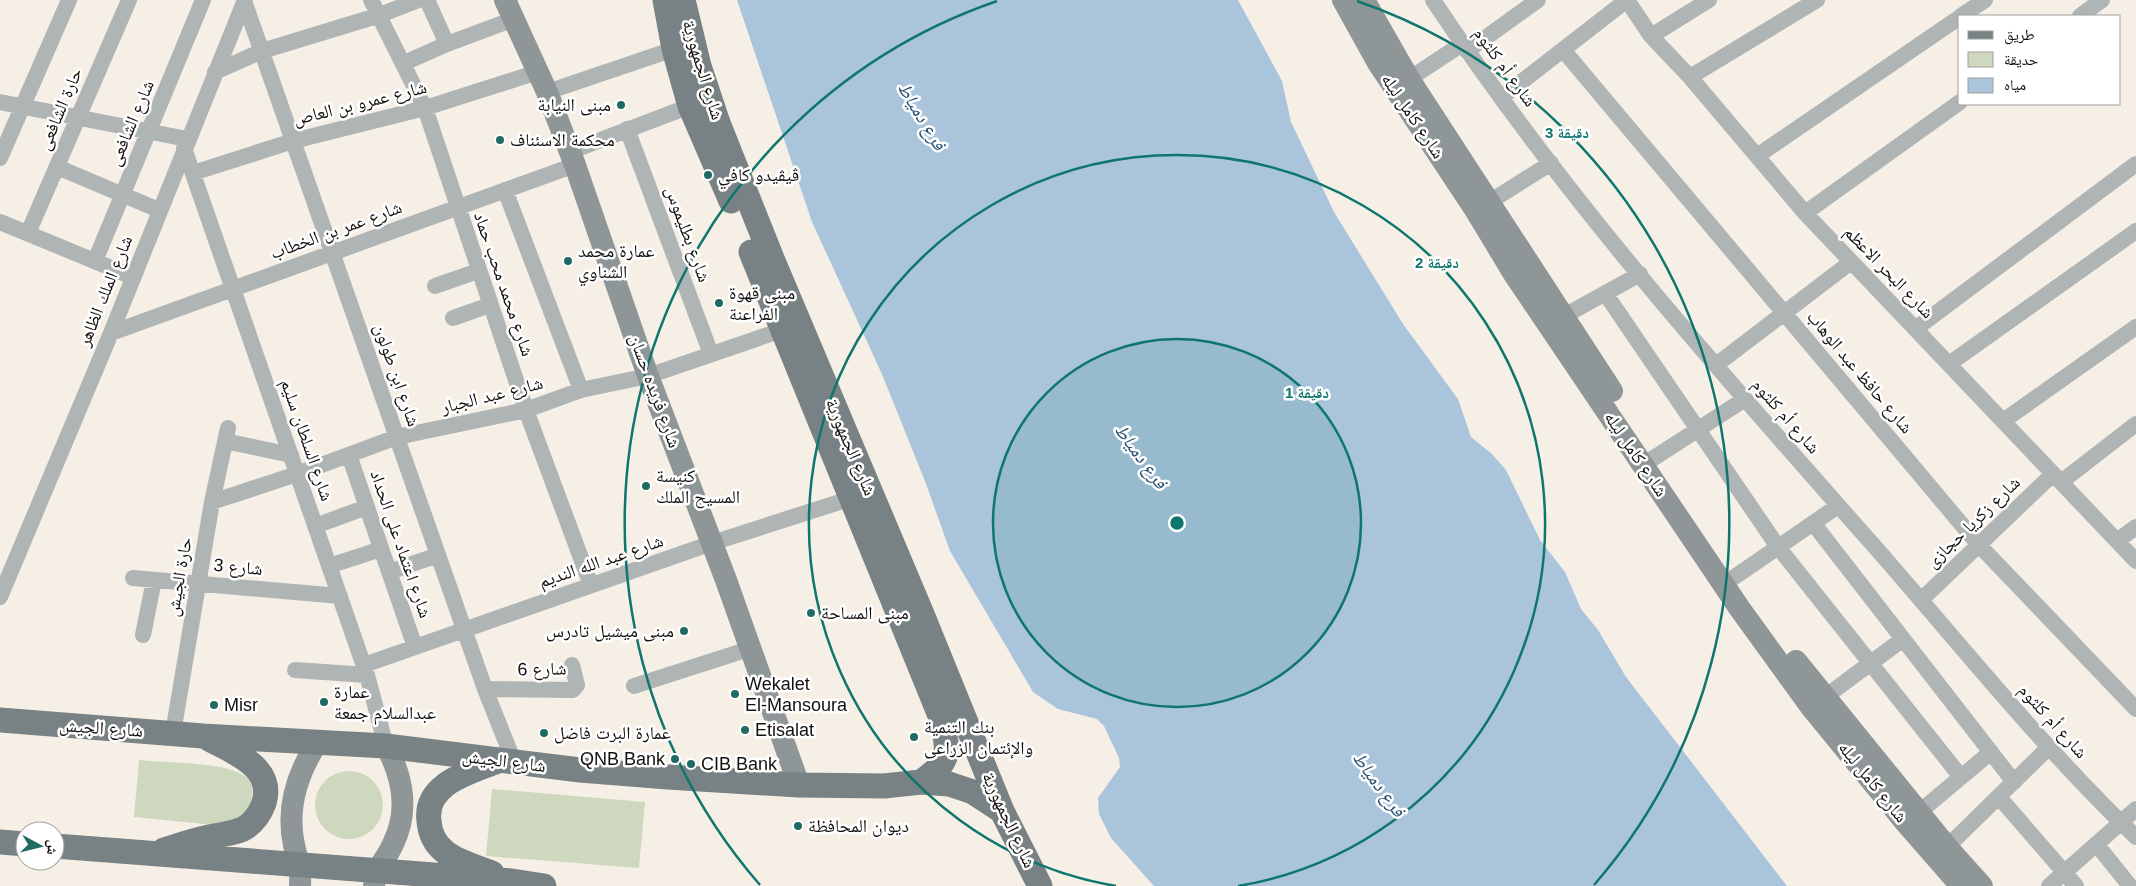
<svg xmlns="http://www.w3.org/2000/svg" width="2136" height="886" viewBox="0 0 2136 886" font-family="Arial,'Noto Naskh Arabic',sans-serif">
<rect width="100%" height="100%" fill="#f6efe6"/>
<!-- green -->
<path fill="#ced8bf" d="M 139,760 C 163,763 235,761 249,780 C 256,790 251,804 248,814 L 225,826 L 134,817 Z
M315 805a34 34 0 1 1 68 0a34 34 0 1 1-68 0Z
M 492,789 L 645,802 L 639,868 L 486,856 Z"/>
<!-- water -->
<path fill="#aac4dc" d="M 737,0 L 1238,0 L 1282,81 L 1291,122 L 1334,212 L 1403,324 L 1458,399 L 1471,437 L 1492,454 L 1506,470 L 1540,540 L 1565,572 L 1581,609 L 1598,630 L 1626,677 L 1787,886 L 1154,886 L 1111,838 L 1099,814 L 1098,798 L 1120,767 L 1119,758 L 1104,726 L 1097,719 L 1058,709 L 1033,692 L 950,551 L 925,481 L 881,372 L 812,222 Z"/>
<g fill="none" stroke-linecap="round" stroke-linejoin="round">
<!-- street -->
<path stroke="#afb4b5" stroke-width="16" d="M 371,0 L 425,108 L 526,410 L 591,585
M 427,0 L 447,44
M 1433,0 C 1562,195 1720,372 1875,547 C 1961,645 2042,747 2136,837
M 244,1 L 485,689 L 514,762
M 1961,16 L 1985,0
M 2080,16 L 2102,0
M 1651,36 L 1709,0
M 1467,51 L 1538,0
M 1564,51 L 1979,545 L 2136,709
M 404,63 L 447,44 L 514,19
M 215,72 L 262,51 L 380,15 L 418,0
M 1690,77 L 1817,0
M 1409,79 L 1462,44
M 547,92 L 674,49
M 1502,97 L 1627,0 L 1651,36 L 1690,77 L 1805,213 L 2136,561
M 0,102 L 187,139
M 627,129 L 711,354
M 184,148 L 367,675 L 386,746
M 569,152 L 690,106
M 1757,156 L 1960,17
M 0,158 L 69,0
M 57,167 L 159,210
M 193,173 L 293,141 L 425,108 L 538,72
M 505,190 L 581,390
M 1480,208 L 1551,163
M 1805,213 L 1960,102
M 0,222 L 133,277
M 28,233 L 129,0
M 95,261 L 203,0
M 435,286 L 478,271
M 1605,293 L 1778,547 L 1961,777
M 1564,316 L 1640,274
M 453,318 L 490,305
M 1915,329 L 2136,164
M 111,333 L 575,165
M 1949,364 L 2136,231
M 1716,365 L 1851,262
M 2003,421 L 2136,327
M 225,441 L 291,455
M 349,455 L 415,647
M 1643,465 L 1745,399
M 2061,482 L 2136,424
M 212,502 L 297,474 L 397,437 L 526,410 L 581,390 L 648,376 L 782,330
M 1813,523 L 2014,782
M 315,526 L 367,507
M 2117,541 L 2136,527
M 329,566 L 381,549
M 389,572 L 438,555
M 133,578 L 340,596
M 1733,578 L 1838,506
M 0,597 L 111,333 L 245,0
M 1921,600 L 2053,474
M 143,635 L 154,580
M 364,665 L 712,543 L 852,498
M 295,670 L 367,675
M 634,686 L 749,649
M 485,689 L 573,690 L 577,685 L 572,665
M 1817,703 L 1903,639
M 173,733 L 212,502 L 228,428
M 1999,797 L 2076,886
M 1911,819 L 1991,752
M 2097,845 L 2130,886
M 1947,847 L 2048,748
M 2049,886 L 2136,809"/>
<!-- secondary -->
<path stroke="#8f9698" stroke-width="22" d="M 505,0 L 547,92 L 575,165 L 648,376 L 726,580 L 799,785
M 1343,0 L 1378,63 L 1476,211 L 1514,274 L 1740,609 L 1811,707 L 1906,823 L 1961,886
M 1364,0 L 1409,79 L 1612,391
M 1796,661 L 1947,847 L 1982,886
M 300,886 C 301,867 298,863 294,845 C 286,808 297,774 317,743
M 374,886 C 376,866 385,862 393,844 C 409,812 403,777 386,746"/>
<!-- primary -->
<path stroke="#788183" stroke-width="25" d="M 665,0 L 674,49 L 690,106 L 731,201
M 683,0 L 699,66 L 718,123 L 773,261 L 922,614 L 1002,811 L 1040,886
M 751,252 L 941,718 C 949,753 952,760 921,782
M 0,720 L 203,736 L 386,746 L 580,770 L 668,777 L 799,785 L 884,786 L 921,782 L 949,784 L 973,792 L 1002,811
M 0,842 L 25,844
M 55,846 L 512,881 L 544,886
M 164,850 C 177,846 191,841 205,838 C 217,835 232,834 243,829 C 254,823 260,814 264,803 C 275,767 233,752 209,739
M 492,873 C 477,867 456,862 444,851 C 434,843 430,833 429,821 C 424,783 471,772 498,761"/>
</g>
<!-- distance rings -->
<circle cx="1177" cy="523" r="184" fill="#0f766e" fill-opacity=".12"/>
<g fill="none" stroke="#0f766e" stroke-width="2.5">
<circle cx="1177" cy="523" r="184"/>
<path d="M1116 886A368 368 0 1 1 1238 886"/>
<path d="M760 885A552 552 0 0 1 997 1M1357 1A552 552 0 0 1 1594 885"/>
</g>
<!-- markers -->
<g fill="#206a63" stroke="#fff" stroke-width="2">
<circle cx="621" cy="105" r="5"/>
<circle cx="500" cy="140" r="5"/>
<circle cx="708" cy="175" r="5"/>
<circle cx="568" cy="261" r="5"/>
<circle cx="719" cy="303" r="5"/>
<circle cx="646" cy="486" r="5"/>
<circle cx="811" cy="613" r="5"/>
<circle cx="684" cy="631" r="5"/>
<circle cx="735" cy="694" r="5"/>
<circle cx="324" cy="702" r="5"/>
<circle cx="214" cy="705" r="5"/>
<circle cx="745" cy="730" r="5"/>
<circle cx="544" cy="733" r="5"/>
<circle cx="914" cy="737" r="5"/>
<circle cx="675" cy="759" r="5"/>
<circle cx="691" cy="764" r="5"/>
<circle cx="798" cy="826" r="5"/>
</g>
<g text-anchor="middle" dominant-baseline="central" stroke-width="5" stroke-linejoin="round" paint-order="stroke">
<!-- street labels -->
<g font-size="18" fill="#13110e" stroke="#fff">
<text transform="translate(1505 67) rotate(54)">شارع أم كلثوم</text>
<text transform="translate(703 70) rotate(73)">شارع الجمهورية</text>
<text transform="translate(360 103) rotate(-14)">شارع عمرو بن العاص</text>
<text transform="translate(60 109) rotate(-67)">حارة الشافعى</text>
<text transform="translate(1413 116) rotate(56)">شارع كامل ليله</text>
<text transform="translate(131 123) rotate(-67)">شارع الشافعى</text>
<text transform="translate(336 230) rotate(-20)">شارع عمر بن الخطاب</text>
<text transform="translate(688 234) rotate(70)">شارع بطليموس</text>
<text transform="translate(1889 272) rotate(46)">شارع البحر الاعظم</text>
<text transform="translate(504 284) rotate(71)">شارع محمد محب حماد</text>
<text transform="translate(105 291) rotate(-68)">شارع الملك الظاهر</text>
<text transform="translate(1860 372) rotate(50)">شارع حافظ عبد الوهاب</text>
<text transform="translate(397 375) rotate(71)">شارع ابن طولون</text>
<text transform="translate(655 391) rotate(70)">شارع فريده حسان</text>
<text transform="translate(492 395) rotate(-14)">شارع عبد الجبار</text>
<text transform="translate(1786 416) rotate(49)">شارع أم كلثوم</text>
<text transform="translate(307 440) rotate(71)">شارع السلطان سليم</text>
<text transform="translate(851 447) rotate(67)">شارع الجمهورية</text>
<text transform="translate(1636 454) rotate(56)">شارع كامل ليله</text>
<text transform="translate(1973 522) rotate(-44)">شارع زكريا حجازى</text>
<text transform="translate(401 544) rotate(71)">شارع اعتماد على الحداد</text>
<text transform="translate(601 561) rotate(-19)">شارع عبد الله النديم</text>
<text transform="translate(238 567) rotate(5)">شارع 3</text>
<text transform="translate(179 577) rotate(-80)">حارة الجيش</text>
<text transform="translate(542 669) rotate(-1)">شارع 6</text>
<text transform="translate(2053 721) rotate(48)">شارع أم كلثوم</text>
<text transform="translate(101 728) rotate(4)">شارع الجيش</text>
<text transform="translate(504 761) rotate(7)">شارع الجيش</text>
<text transform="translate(1873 782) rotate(51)">شارع كامل ليله</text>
<text transform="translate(1009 820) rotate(65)">شارع الجمهورية</text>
</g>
<!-- poi labels -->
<g font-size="18" fill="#13110e" stroke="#fff" text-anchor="start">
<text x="611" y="105" text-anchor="end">مبنى النيابة</text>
<text x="510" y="140">محكمة الاسئناف</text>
<text x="718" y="175">ڤيڤيدو كافي</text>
<text x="578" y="251">عمارة محمد<tspan x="578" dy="21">الشناوي</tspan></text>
<text x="729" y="293">مبنى قهوة<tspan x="729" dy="21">الفراعنة</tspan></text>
<text x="656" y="476">كنيسة<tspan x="656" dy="21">المسيح الملك</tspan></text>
<text x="821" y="613">مبنى المساحة</text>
<text x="674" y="631" text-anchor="end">مبنى ميشيل تادرس</text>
<text x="745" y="684">Wekalet<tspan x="745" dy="21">El-Mansoura</tspan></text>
<text x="334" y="692">عمارة<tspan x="334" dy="21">عبدالسلام جمعة</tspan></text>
<text x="224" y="705">Misr</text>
<text x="924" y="727">بنك التنمية<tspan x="924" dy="21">والإئتمان الزراعى</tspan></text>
<text x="755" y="730">Etisalat</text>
<text x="554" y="733">عمارة البرت فاضل</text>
<text x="665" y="759" text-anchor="end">QNB Bank</text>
<text x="701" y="764">CIB Bank</text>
<text x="808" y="826">ديوان المحافظة</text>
</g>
<!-- water labels -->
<g font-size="19" font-style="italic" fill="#265172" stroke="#fff">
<text transform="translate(922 116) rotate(59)">فرع دمياط</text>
<text transform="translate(1141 456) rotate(54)">فرع دمياط</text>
<text transform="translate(1379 784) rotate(54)">فرع دمياط</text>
</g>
</g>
<circle cx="1177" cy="523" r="8" fill="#0f766e" stroke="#fff" stroke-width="2.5"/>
<g font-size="15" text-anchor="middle" font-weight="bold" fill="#0f766e" stroke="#fff" stroke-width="5" stroke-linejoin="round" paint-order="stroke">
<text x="1567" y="138">3 دقيقة</text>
<text x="1437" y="268">2 دقيقة</text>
<text x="1307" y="398">1 دقيقة</text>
</g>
<!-- legend -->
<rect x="1958" y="15" width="162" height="90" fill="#ffffff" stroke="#a1a09f"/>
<rect x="1968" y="31" width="25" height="8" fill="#788183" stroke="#a1a09f"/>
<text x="2004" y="40" font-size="15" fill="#13110e">طريق</text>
<rect x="1968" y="52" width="25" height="15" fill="#ced8bf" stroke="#a1a09f"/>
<text x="2004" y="65" font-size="15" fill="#13110e">حديقة</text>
<rect x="1968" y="78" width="25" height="15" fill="#aac4dc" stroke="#a1a09f"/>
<text x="2004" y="90" font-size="15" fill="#13110e">مياه</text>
<!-- north arrow -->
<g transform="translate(40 846) rotate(97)"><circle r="24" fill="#ffffff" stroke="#a1a09f"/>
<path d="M0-4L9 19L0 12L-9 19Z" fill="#206a63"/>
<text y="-8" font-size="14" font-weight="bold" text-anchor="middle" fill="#13110e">ش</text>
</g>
</svg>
